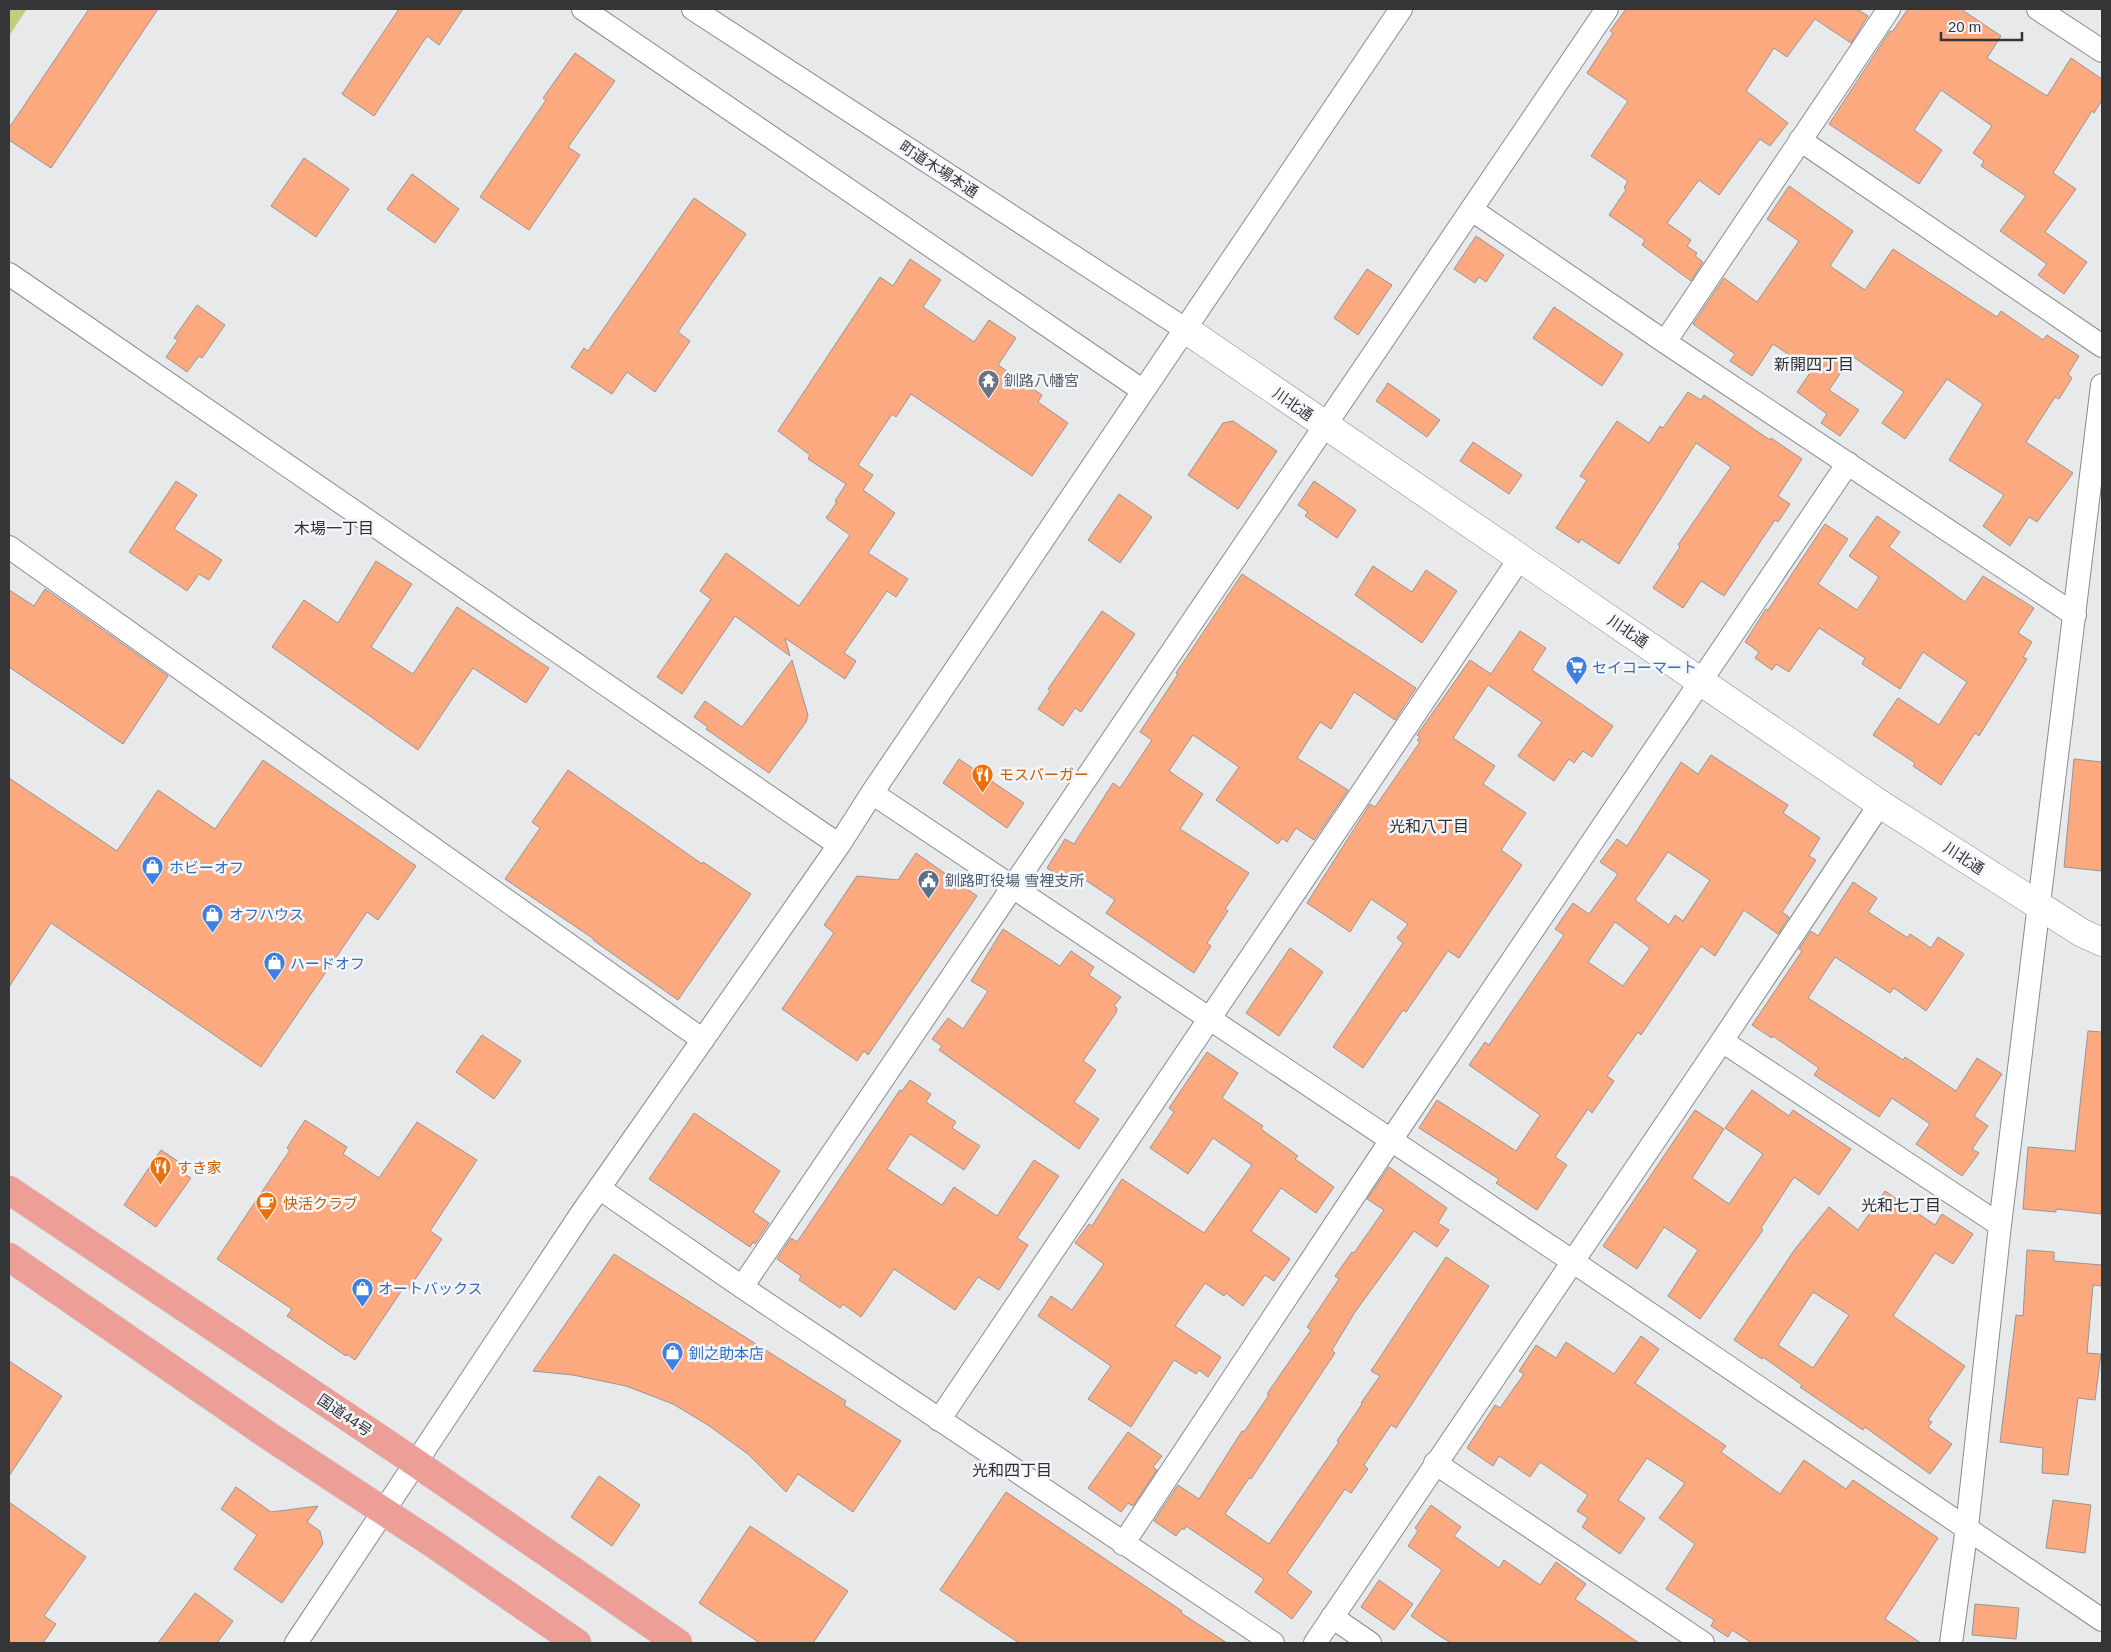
<svg xmlns="http://www.w3.org/2000/svg" width="2111" height="1652" viewBox="0 0 2111 1652" font-family="Helvetica,'Noto Sans JP',sans-serif">
<rect width="100%" height="100%" fill="#e7e9eb"/>
<!-- green -->
<path fill="#c1cf7d" d="M 9,9 L 27,9 L 9,36 Z"/>
<!-- building -->
<path fill="#fca980" stroke="#989594" fill-rule="evenodd" d="M 89,9 L 158,9 L 51,168 L 9,140 L 9,128 Z
M 399,9 L 463,9 L 439,45 L 427,36 L 374,116 L 342,94 Z
M 1626,9 L 1857,9 L 1868,16 L 1851,43 L 1815,19 L 1787,57 L 1774,48 L 1746,91 L 1788,123 L 1770,146 L 1760,139 L 1719,195 L 1699,180 L 1667,223 L 1691,240 L 1687,246 L 1697,253 L 1695,256 L 1703,262 L 1691,281 L 1642,245 L 1645,240 L 1609,215 L 1626,190 L 1624,188 L 1628,181 L 1591,156 L 1628,101 L 1587,73 L 1613,33 L 1610,31 Z
M 1908,9 L 1961,9 L 2001,36 L 1987,58 L 2047,96 L 2071,58 L 2102,79 L 2102,100 L 2094,113 L 2092,111 L 2053,173 L 2076,189 L 2045,232 L 2087,262 L 2064,294 L 2038,275 L 2047,264 L 2000,231 L 2026,196 L 1981,166 L 1984,161 L 1973,153 L 1992,126 L 1941,90 L 1914,130 L 1942,150 L 1919,184 L 1829,124 L 1890,31 L 1892,32 Z
M 575,53 L 615,81 L 568,147 L 580,155 L 529,230 L 480,197 L 546,100 L 543,98 Z
M 304,158 L 349,189 L 316,237 L 271,206 Z
M 412,174 L 459,209 L 435,243 L 387,209 Z
M 1789,186 L 1853,231 L 1830,266 L 1865,290 L 1893,249 L 1997,317 L 2001,311 L 2043,340 L 2047,335 L 2079,356 L 2068,374 L 2072,378 L 2059,399 L 2055,397 L 2026,442 L 2073,473 L 2037,522 L 2029,517 L 2010,546 L 1983,526 L 2004,495 L 1949,460 L 1983,404 L 1947,379 L 1905,439 L 1882,423 L 1904,392 L 1852,356 L 1829,390 L 1859,410 L 1840,436 L 1821,423 L 1827,414 L 1797,392 L 1812,370 L 1773,344 L 1752,376 L 1730,361 L 1735,354 L 1693,324 L 1724,278 L 1757,302 L 1799,241 L 1767,219 Z
M 694,198 L 746,234 L 678,332 L 690,341 L 655,392 L 627,372 L 612,394 L 571,367 L 584,348 L 588,351 Z
M 1476,236 L 1504,255 L 1486,282 L 1479,277 L 1475,283 L 1454,269 Z
M 910,259 L 941,280 L 923,307 L 974,342 L 989,320 L 1016,338 L 998,365 L 1042,395 L 1038,402 L 1068,423 L 1032,476 L 911,394 L 896,417 L 892,414 L 858,465 L 873,475 L 863,490 L 895,513 L 868,553 L 908,579 L 896,597 L 887,591 L 844,653 L 856,661 L 845,679 L 785,638 L 790,656 L 735,616 L 682,694 L 657,677 L 711,599 L 700,591 L 726,553 L 799,606 L 850,535 L 826,518 L 837,502 L 835,501 L 846,484 L 808,459 L 810,455 L 778,431 L 880,277 L 893,286 Z
M 1367,269 L 1392,285 L 1358,335 L 1334,318 Z
M 197,305 L 225,325 L 202,358 L 199,356 L 187,372 L 166,357 L 178,340 L 174,338 Z
M 1554,307 L 1623,354 L 1602,386 L 1533,338 Z
M 1388,383 L 1440,420 L 1427,437 L 1376,401 Z
M 1688,392 L 1701,400 L 1704,395 L 1770,440 L 1771,438 L 1802,459 L 1778,496 L 1790,504 L 1778,522 L 1775,520 L 1724,596 L 1701,581 L 1683,608 L 1653,588 L 1680,547 L 1678,545 L 1731,467 L 1696,443 L 1619,564 L 1581,539 L 1579,543 L 1556,528 L 1587,480 L 1580,476 L 1617,421 L 1649,443 L 1660,426 L 1663,428 Z
M 1233,421 L 1277,451 L 1238,509 L 1188,475 L 1223,423 Z
M 1473,442 L 1522,475 L 1509,494 L 1460,461 Z
M 176,481 L 197,495 L 174,529 L 222,560 L 209,580 L 199,574 L 187,591 L 129,552 Z
M 1314,481 L 1356,510 L 1337,538 L 1305,516 L 1308,512 L 1298,505 Z
M 1119,494 L 1152,517 L 1120,563 L 1088,540 Z
M 1877,516 L 1900,532 L 1889,547 L 1965,602 L 1983,576 L 2034,608 L 2018,633 L 2032,642 L 2023,657 L 2027,659 L 1979,736 L 1975,733 L 1941,785 L 1913,766 L 1915,763 L 1873,735 L 1898,698 L 1939,725 L 1967,682 L 1923,652 L 1900,689 L 1862,664 L 1865,658 L 1819,628 L 1789,672 L 1776,664 L 1772,670 L 1755,658 L 1759,652 L 1745,642 L 1766,609 L 1768,610 L 1825,524 L 1848,539 L 1818,584 L 1857,610 L 1879,577 L 1849,556 Z
M 376,561 L 412,584 L 371,647 L 413,674 L 457,607 L 549,668 L 526,703 L 473,668 L 418,750 L 272,647 L 304,600 L 338,623 Z
M 1373,566 L 1412,592 L 1426,570 L 1457,591 L 1422,643 L 1355,595 Z
M 1242,574 L 1416,688 L 1395,720 L 1354,692 L 1331,729 L 1320,722 L 1297,758 L 1348,790 L 1314,840 L 1296,828 L 1287,842 L 1282,838 L 1278,844 L 1216,800 L 1239,767 L 1193,735 L 1169,771 L 1203,794 L 1180,829 L 1249,873 L 1225,909 L 1228,911 L 1207,943 L 1211,946 L 1194,973 L 1106,913 L 1115,900 L 1075,873 L 1070,882 L 1047,868 L 1065,839 L 1074,844 L 1113,783 L 1120,788 L 1152,740 L 1140,732 L 1178,674 L 1176,673 Z
M 45,589 L 168,676 L 123,744 L 9,667 L 9,590 L 34,606 Z
M 1102,611 L 1135,634 L 1081,712 L 1075,708 L 1063,726 L 1038,709 L 1050,691 L 1048,689 Z
M 1520,631 L 1546,648 L 1532,670 L 1613,726 L 1592,757 L 1583,751 L 1574,763 L 1569,759 L 1554,781 L 1518,756 L 1542,722 L 1488,685 L 1453,738 L 1495,766 L 1483,784 L 1526,813 L 1501,850 L 1522,865 L 1459,958 L 1448,951 L 1406,1012 L 1403,1010 L 1363,1068 L 1333,1047 L 1403,943 L 1397,938 L 1408,924 L 1371,899 L 1350,932 L 1307,903 L 1370,804 L 1375,807 L 1420,742 L 1417,740 L 1420,737 L 1417,735 L 1470,660 L 1491,674 Z
M 792,660 L 808,715 L 806,722 L 769,773 L 706,729 L 708,727 L 694,717 L 705,701 L 742,727 Z
M 1711,755 L 1788,805 L 1783,813 L 1820,838 L 1809,856 L 1816,860 L 1782,912 L 1789,917 L 1778,934 L 1744,910 L 1715,956 L 1701,946 L 1641,1035 L 1638,1032 L 1607,1076 L 1614,1081 L 1592,1113 L 1588,1109 L 1555,1157 L 1567,1165 L 1537,1210 L 1496,1183 L 1499,1179 L 1419,1128 L 1437,1100 L 1516,1151 L 1540,1115 L 1469,1065 L 1485,1042 L 1489,1045 L 1564,935 L 1555,929 L 1573,903 L 1589,914 L 1618,874 L 1600,862 L 1617,839 L 1627,846 L 1681,762 L 1698,774 ZM 1668,852 L 1710,880 L 1683,921 L 1675,915 L 1669,925 L 1635,900 ZM 1615,922 L 1650,948 L 1623,986 L 1588,962 Z
M 959,759 L 1024,803 L 1007,828 L 943,783 Z
M 2074,759 L 2102,762 L 2102,871 L 2064,867 Z
M 263,760 L 416,866 L 378,920 L 367,912 L 261,1067 L 51,923 L 9,987 L 9,778 L 117,851 L 158,790 L 215,829 Z
M 568,770 L 702,864 L 703,862 L 751,894 L 678,1000 L 593,940 L 594,939 L 505,879 L 540,828 L 532,822 Z
M 916,853 L 977,896 L 868,1055 L 864,1051 L 857,1061 L 782,1009 L 834,933 L 824,925 L 857,876 L 898,880 Z
M 1853,882 L 1877,898 L 1868,912 L 1908,938 L 1910,934 L 1931,948 L 1938,937 L 1964,954 L 1926,1011 L 1894,988 L 1890,993 L 1835,957 L 1808,998 L 1903,1060 L 1905,1057 L 1956,1091 L 1977,1058 L 2002,1074 L 1974,1116 L 1988,1126 L 1972,1149 L 1979,1153 L 1962,1176 L 1916,1144 L 1930,1124 L 1892,1098 L 1879,1117 L 1814,1075 L 1819,1068 L 1773,1036 L 1772,1038 L 1752,1025 L 1802,951 L 1799,949 L 1811,931 L 1818,936 Z
M 1003,929 L 1060,966 L 1071,951 L 1094,967 L 1089,975 L 1121,997 L 1114,1006 L 1117,1008 L 1116,1013 L 1083,1061 L 1096,1070 L 1074,1102 L 1099,1119 L 1079,1149 L 939,1050 L 942,1046 L 932,1039 L 948,1018 L 963,1029 L 988,991 L 971,981 Z
M 1290,948 L 1323,972 L 1279,1036 L 1246,1013 Z
M 2088,1031 L 2102,1032 L 2102,1214 L 2056,1209 L 2056,1212 L 2023,1209 L 2028,1147 L 2075,1151 Z
M 482,1035 L 521,1061 L 494,1099 L 456,1072 Z
M 1207,1052 L 1238,1073 L 1222,1098 L 1263,1126 L 1261,1129 L 1298,1156 L 1295,1159 L 1334,1187 L 1316,1213 L 1281,1188 L 1251,1231 L 1290,1259 L 1274,1281 L 1265,1275 L 1243,1306 L 1226,1293 L 1224,1296 L 1205,1283 L 1175,1326 L 1221,1357 L 1208,1377 L 1199,1370 L 1196,1374 L 1174,1360 L 1131,1427 L 1088,1399 L 1111,1366 L 1038,1316 L 1051,1296 L 1072,1310 L 1104,1264 L 1075,1243 L 1089,1224 L 1092,1226 L 1122,1179 L 1204,1233 L 1252,1165 L 1213,1138 L 1188,1174 L 1150,1148 L 1174,1112 L 1169,1108 Z
M 910,1080 L 931,1094 L 926,1102 L 956,1122 L 952,1128 L 980,1146 L 964,1170 L 910,1134 L 887,1169 L 942,1205 L 954,1187 L 997,1216 L 1034,1160 L 1059,1176 L 1017,1238 L 1028,1245 L 999,1290 L 978,1277 L 955,1310 L 894,1269 L 861,1317 L 843,1304 L 840,1308 L 799,1280 L 801,1276 L 777,1259 L 791,1238 L 797,1242 L 900,1090 L 902,1091 Z
M 1752,1090 L 1789,1116 L 1793,1110 L 1851,1149 L 1819,1195 L 1794,1177 L 1761,1228 L 1763,1230 L 1700,1319 L 1668,1296 L 1698,1250 L 1664,1227 L 1637,1269 L 1603,1246 L 1695,1110 L 1724,1129 L 1692,1178 L 1729,1204 L 1763,1154 L 1725,1128 Z
M 694,1113 L 780,1171 L 753,1212 L 769,1223 L 755,1244 L 753,1242 L 750,1247 L 649,1179 Z
M 305,1120 L 347,1147 L 343,1154 L 379,1178 L 417,1122 L 477,1160 L 430,1231 L 442,1239 L 408,1290 L 404,1287 L 355,1360 L 347,1354 L 346,1356 L 287,1316 L 292,1309 L 217,1259 L 290,1150 L 287,1148 Z
M 161,1150 L 185,1166 L 181,1172 L 191,1178 L 156,1227 L 124,1205 Z
M 1389,1167 L 1447,1208 L 1438,1223 L 1449,1230 L 1437,1247 L 1414,1231 L 1355,1312 L 1332,1350 L 1335,1353 L 1251,1479 L 1249,1478 L 1225,1514 L 1269,1544 L 1339,1442 L 1337,1441 L 1362,1404 L 1361,1403 L 1380,1376 L 1371,1371 L 1446,1257 L 1489,1286 L 1396,1428 L 1391,1425 L 1364,1465 L 1368,1469 L 1351,1493 L 1345,1489 L 1287,1573 L 1312,1592 L 1292,1619 L 1255,1592 L 1264,1579 L 1186,1526 L 1184,1530 L 1182,1528 L 1176,1536 L 1154,1521 L 1178,1485 L 1199,1499 L 1242,1431 L 1244,1432 L 1269,1395 L 1267,1394 L 1311,1330 L 1307,1327 L 1339,1279 L 1335,1276 L 1352,1252 L 1354,1253 L 1384,1210 L 1367,1199 Z
M 1885,1191 L 1935,1225 L 1942,1214 L 1973,1234 L 1953,1264 L 1935,1253 L 1893,1316 L 1965,1366 L 1928,1420 L 1932,1422 L 1928,1427 L 1952,1444 L 1930,1474 L 1865,1427 L 1863,1430 L 1800,1387 L 1802,1385 L 1763,1357 L 1762,1359 L 1734,1340 L 1795,1249 L 1829,1207 L 1858,1230 ZM 1813,1292 L 1849,1315 L 1813,1368 L 1778,1345 Z
M 2027,1250 L 2054,1252 L 2054,1261 L 2102,1265 L 2102,1286 L 2093,1285 L 2087,1353 L 2101,1354 L 2095,1400 L 2078,1398 L 2068,1475 L 2042,1473 L 2043,1448 L 2000,1442 L 2016,1315 L 2023,1316 Z
M 614,1254 L 846,1401 L 844,1405 L 901,1441 L 853,1512 L 798,1474 L 786,1492 L 748,1454 L 708,1425 L 673,1404 L 626,1386 L 573,1375 L 533,1371 Z
M 1641,1336 L 1659,1349 L 1635,1383 L 1726,1446 L 1721,1452 L 1780,1494 L 1804,1460 L 1846,1489 L 1853,1480 L 1938,1538 L 1885,1619 L 1921,1643 L 1752,1643 L 1732,1630 L 1728,1637 L 1711,1626 L 1714,1620 L 1666,1589 L 1695,1544 L 1659,1518 L 1685,1483 L 1647,1458 L 1618,1500 L 1645,1518 L 1620,1554 L 1582,1527 L 1588,1518 L 1577,1511 L 1588,1495 L 1540,1462 L 1530,1477 L 1499,1456 L 1493,1466 L 1467,1448 L 1495,1405 L 1500,1408 L 1524,1374 L 1519,1371 L 1536,1345 L 1556,1358 L 1566,1342 L 1614,1374 Z
M 9,1361 L 62,1396 L 9,1476 Z
M 1128,1432 L 1162,1456 L 1153,1467 L 1157,1470 L 1133,1506 L 1128,1503 L 1121,1512 L 1088,1488 Z
M 599,1476 L 640,1505 L 612,1546 L 571,1517 Z
M 236,1487 L 271,1512 L 318,1506 L 307,1522 L 320,1531 L 323,1544 L 282,1603 L 234,1569 L 257,1535 L 221,1509 Z
M 1006,1492 L 1182,1611 L 1181,1613 L 1227,1643 L 1019,1643 L 940,1590 Z
M 2053,1500 L 2091,1505 L 2085,1553 L 2046,1548 Z
M 9,1502 L 86,1557 L 44,1616 L 56,1624 L 43,1643 L 9,1643 Z
M 1431,1505 L 1461,1527 L 1454,1536 L 1499,1568 L 1504,1560 L 1540,1585 L 1556,1562 L 1586,1584 L 1575,1599 L 1639,1643 L 1451,1643 L 1435,1633 L 1411,1616 L 1442,1570 L 1408,1546 L 1418,1531 L 1415,1528 Z
M 750,1526 L 848,1591 L 813,1643 L 760,1643 L 699,1603 Z
M 1379,1580 L 1413,1604 L 1394,1630 L 1361,1607 Z
M 195,1593 L 233,1621 L 217,1643 L 158,1643 Z
M 1975,1604 L 2019,1608 L 2016,1639 L 1972,1635 Z"/>
<g fill="none" stroke-linecap="round" stroke-linejoin="round">
<defs>
<path id="street" d="M 583,9 L 1142,390
M 693,9 L 1185,329
M 2038,9 L 2102,51
M 1800,140 L 2102,346
M 1472,210 L 1665,342 L 2075,615
M 9,274 L 839,845
M 1665,342 L 1889,9
M 9,547 L 703,1040
M 872,793 L 1572,1261 L 2102,1620
M 1722,1041 L 2000,1225
M 599,1188 L 742,1287 L 1273,1643
M 742,1287 L 1607,9
M 939,1420 L 1520,558
M 1435,1463 L 1703,1643
M 1123,1544 L 1391,1140 L 1848,463
M 1332,1617 L 1370,1643
M 296,1643 L 581,1214 L 839,845 L 872,793 L 1401,9
M 1315,1643 L 1722,1041 L 1880,804
M 1951,1643 L 1967,1527 L 2000,1225 L 2102,385"/>
<path id="secondary" d="M 1185,329 L 1880,804 L 2082,933 L 2102,942"/>
<path id="highway" d="M 9,1190 L 416,1463 L 678,1643
M 9,1257 L 269,1436 L 435,1545 L 577,1643"/>
</defs>
<!-- street casing -->
<use href="#street" stroke="#8a8b8e" stroke-width="24"/>
<!-- secondary casing -->
<use href="#secondary" stroke="#8a8b8e" stroke-width="29"/>
<!-- highway casing -->
<use href="#highway" stroke="#c6c6c7" stroke-width="29"/>
<!-- street -->
<use href="#street" stroke="#fff" stroke-width="22"/>
<!-- secondary -->
<use href="#secondary" stroke="#fff" stroke-width="28"/>
<!-- highway -->
<use href="#highway" stroke="#ed9f97" stroke-width="28"/>
</g>
<!-- icons -->
<defs>
<symbol id="temple-pin" viewBox="-11 -11 22 30"><path d="M0 17L-7.5 6A9.5 9.5 0 1 1 7.5 6Z" fill="#6b7280" stroke="#f4f6f9"/><path d="M0-6L5-2H3V0L6.5 2.5H4V6H1.5V3h-3V6H-4V2.5H-6.5L-3 0V-2H-5Z" fill="#fff"/></symbol>
<symbol id="supermarket-pin" viewBox="-11 -11 22 30"><path d="M0 17L-7.5 6A9.5 9.5 0 1 1 7.5 6Z" fill="#3f7fe0" stroke="#f4f6f9"/><path d="M-6-5.5h2.5l.6 2H6L4.5 2H-2.5L-4.4-4H-6ZM-1.5 3.2a1.3 1.3 0 1 0 .1 0ZM3 3.2a1.3 1.3 0 1 0 .1 0Z" fill="#fff"/></symbol>
<symbol id="restaurant-pin" viewBox="-11 -11 22 30"><path d="M0 17L-7.5 6A9.5 9.5 0 1 1 7.5 6Z" fill="#e8710a" stroke="#f4f6f9"/><path d="M-5-6h1v4h1v-4h1v4h1v-4h1v5L-1.5 .5V6h-2V.5L-5-1ZM5-6V6H3V1.5H1.5Q1.5-4 5-6Z" fill="#fff"/></symbol>
<symbol id="shop-pin" viewBox="-11 -11 22 30"><path d="M0 17L-7.5 6A9.5 9.5 0 1 1 7.5 6Z" fill="#3f7fe0" stroke="#f4f6f9"/><path d="M-5-2.5h2.3a2.7 3.5 0 0 1 5.4 0H5L5.5 6h-11ZM-1.5-2.5h3a1.5 2.3 0 0 0-3 0Z" fill="#fff"/></symbol>
<symbol id="civic-pin" viewBox="-11 -11 22 30"><path d="M0 17L-7.5 6A9.5 9.5 0 1 1 7.5 6Z" fill="#5c6f8a" stroke="#f4f6f9"/><path d="M-.6-6.5H3V-4.5H.6V-3L4-1V1h2V6H-6V1h2V-1L-.6-3ZM-1.2 2.5V6h2.4V2.5Z" fill="#fff"/></symbol>
<symbol id="cafe-pin" viewBox="-11 -11 22 30"><path d="M0 17L-7.5 6A9.5 9.5 0 1 1 7.5 6Z" fill="#e8710a" stroke="#f4f6f9"/><path d="M-5.5-4.5H6V0H3Q3 3.5 0 3.5H-2.5Q-5.5 3.5-5.5 0ZM3-3.2v2h1.7v-2ZM-6 4.5H4V6H-6Z" fill="#fff"/></symbol>
</defs>
<g fill-rule="evenodd">
<use href="#temple-pin" x="976" y="368" width="25" height="34"/>
<use href="#supermarket-pin" x="1564" y="654" width="25" height="34"/>
<use href="#restaurant-pin" x="970" y="762" width="25" height="34"/>
<use href="#shop-pin" x="140" y="854" width="25" height="34"/>
<use href="#civic-pin" x="916" y="868" width="25" height="34"/>
<use href="#shop-pin" x="200" y="902" width="25" height="34"/>
<use href="#shop-pin" x="262" y="950" width="25" height="34"/>
<use href="#restaurant-pin" x="148" y="1154" width="25" height="34"/>
<use href="#cafe-pin" x="254" y="1190" width="25" height="34"/>
<use href="#shop-pin" x="350" y="1276" width="25" height="34"/>
<use href="#shop-pin" x="660" y="1340" width="25" height="34"/>
</g>
<g text-anchor="middle" dominant-baseline="central" stroke-width="5" stroke-linejoin="round" paint-order="stroke">
<!-- street labels -->
<g font-size="15" fill="#343536" stroke="#f4f6f9">
<text transform="translate(939 169) rotate(33)">町道木場本通</text>
<text transform="translate(1293 404) rotate(35)">川北通</text>
<text transform="translate(1628 631) rotate(34)">川北通</text>
<text transform="translate(1964 858) rotate(33)">川北通</text>
<text transform="translate(345 1415) rotate(34)">国道44号</text>
</g>
<!-- worship labels -->
<g font-size="15" fill="#5b616d" stroke="#f4f6f9" text-anchor="start">
<text x="1004" y="380">釧路八幡宮</text>
</g>
<!-- shop labels -->
<g font-size="15" fill="#366cbe" stroke="#f4f6f9" text-anchor="start">
<text x="1592" y="667">セイコーマート</text>
<text x="169" y="867">ホビーオフ</text>
<text x="229" y="914">オフハウス</text>
<text x="290" y="963">ハードオフ</text>
<text x="378" y="1288">オートバックス</text>
<text x="689" y="1353">釧之助本店</text>
</g>
<!-- food labels -->
<g font-size="15" fill="#c56008" stroke="#f4f6f9" text-anchor="start">
<text x="999" y="774">モスバーガー</text>
<text x="177" y="1167">すき家</text>
<text x="283" y="1203">快活クラブ</text>
</g>
<!-- service labels -->
<g font-size="15" fill="#4e5e75" stroke="#f4f6f9" text-anchor="start">
<text x="945" y="880">釧路町役場 雪裡支所</text>
</g>
<!-- neighbourhood labels -->
<g font-size="16" fill="#2d2f31" stroke="#f4f6f9">
<text x="1814" y="364">新開四丁目</text>
<text x="334" y="528">木場一丁目</text>
<text x="1429" y="826">光和八丁目</text>
<text x="1901" y="1205">光和七丁目</text>
<text x="1012" y="1470">光和四丁目</text>
</g>
</g>
<!-- border -->
<rect width="2111" height="1652" fill="none" stroke="#343536" stroke-width="20"/>
<!-- scale -->
<path d="M1941 32v8h81v-8" fill="none" stroke="#343536" stroke-width="2.5"/>
<text x="1948" y="32" font-size="15" fill="#343536" stroke="#f4f6f9" stroke-width="4" paint-order="stroke">20 m</text>
</svg>
